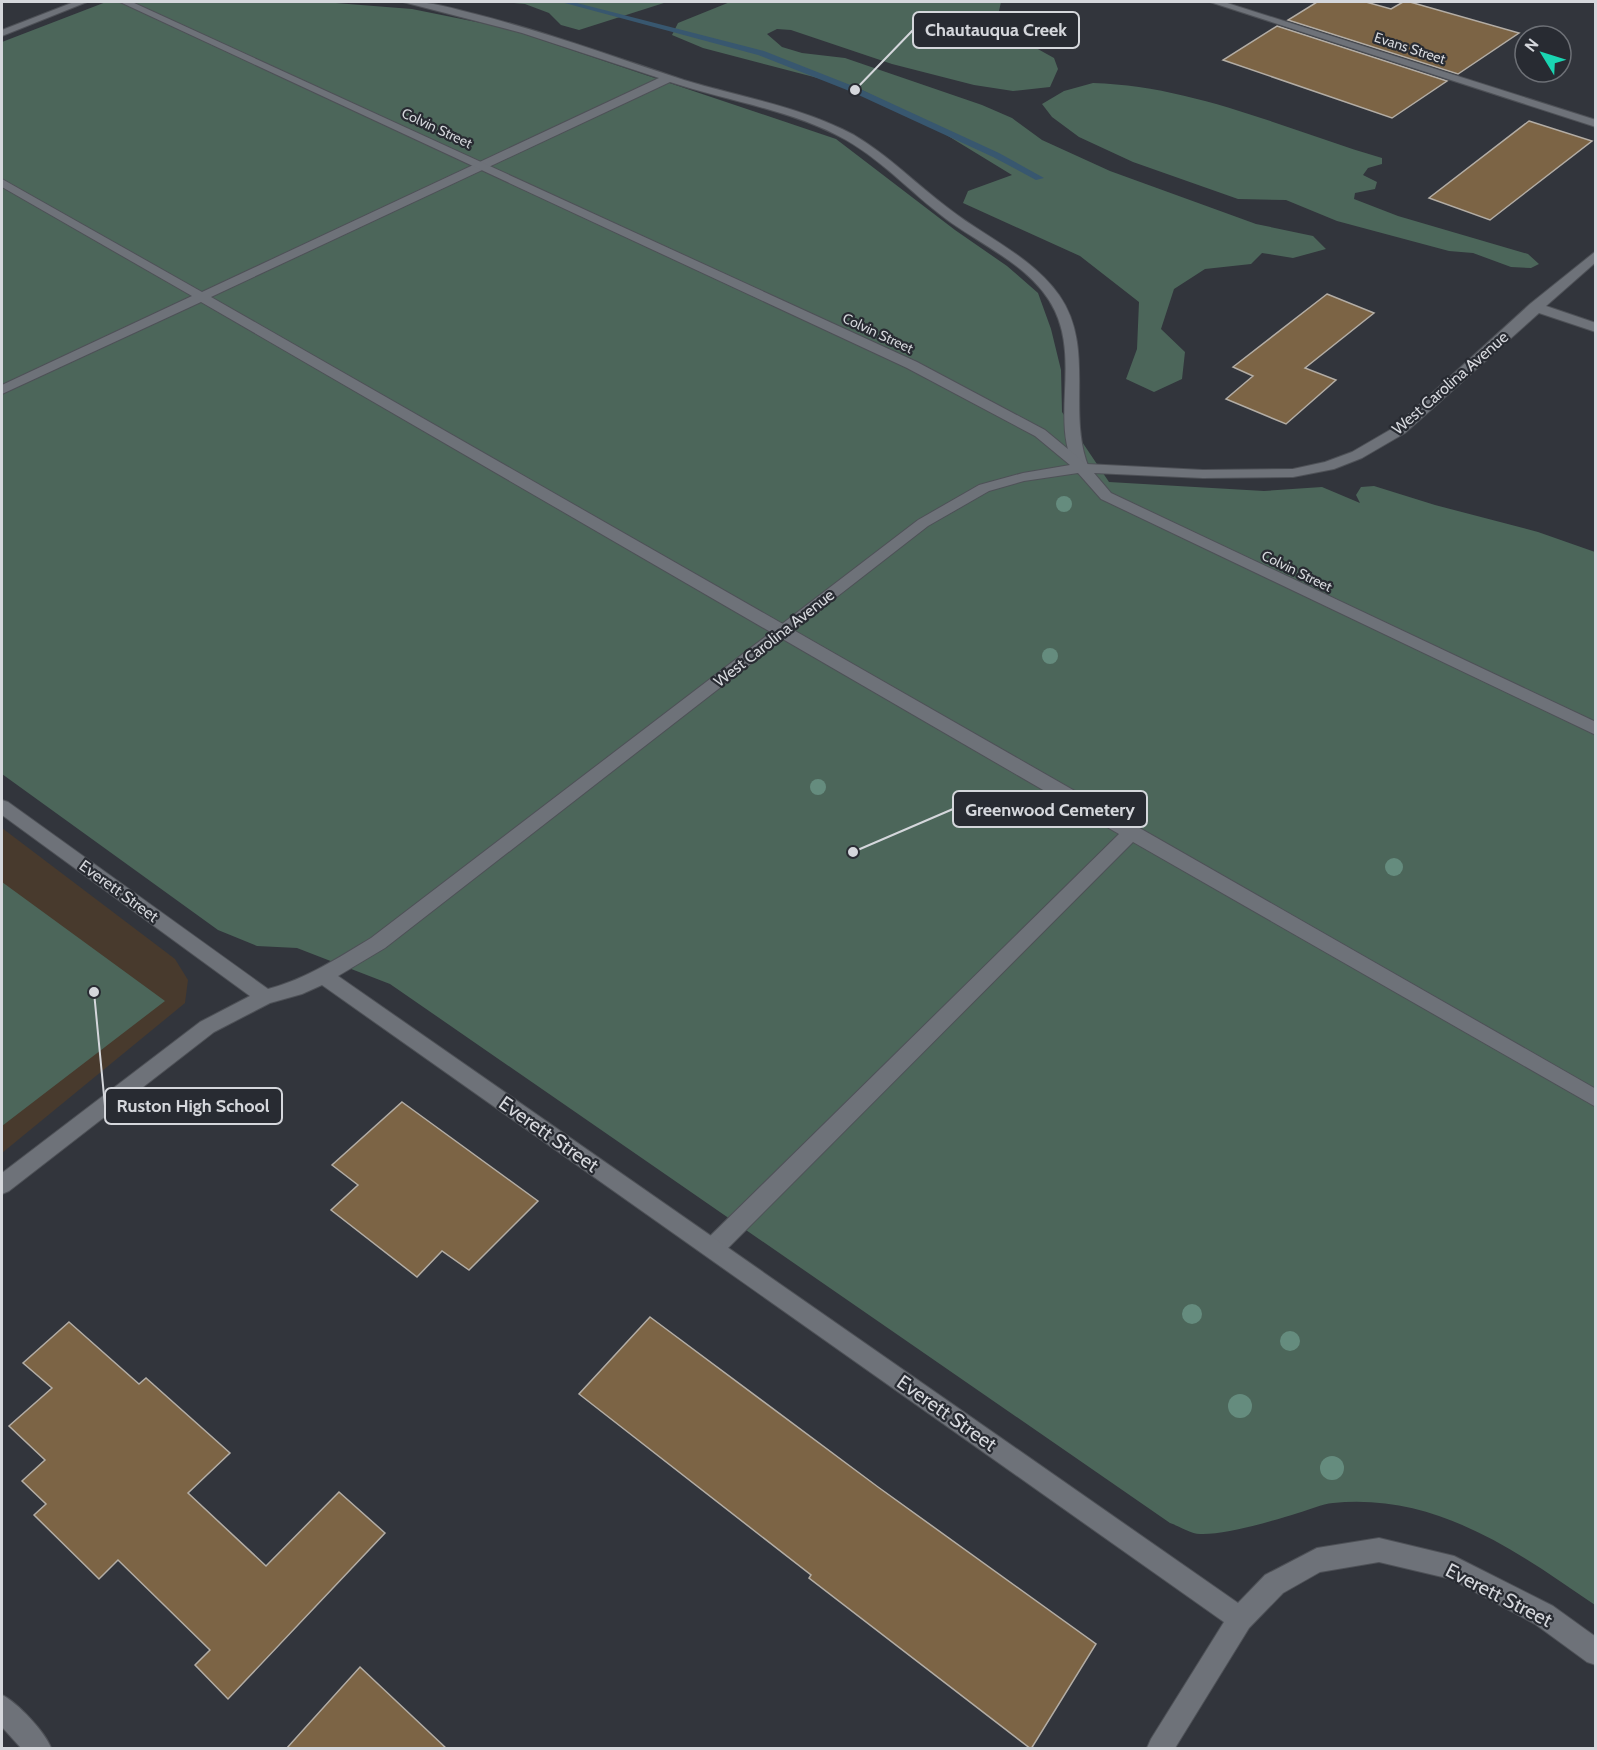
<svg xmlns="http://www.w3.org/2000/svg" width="1597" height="1750" font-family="Cabin,sans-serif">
  <rect width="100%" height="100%" fill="#32353c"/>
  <path fill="#483a2d" d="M2,828L175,959L188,980L185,1003L2,1153Z"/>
  <path fill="#4c665a" d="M106,2H323L412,9L506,28L836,139L955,230L1007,266L1038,293L1051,329L1061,370L1062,412L1109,482L1264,491L1322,487L1360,503L1356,495L1361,487L1374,486L1435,505L1538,532L1595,552V1605C1515,1550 1436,1493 1333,1503C1322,1504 1309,1510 1298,1513C1272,1521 1226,1535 1200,1534C1191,1534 1179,1526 1170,1523L390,984L297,948L257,946L218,930L2,774V42Z
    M503,2H667L579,30L561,25L549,13L525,4Z
    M730,2H1001L997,20L1018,38L1054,58L1058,69L1050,87L1013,91L974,85L892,64L791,30L777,29L767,34L782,47L802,53L845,58L982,105L1012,118L1042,140L1110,171L1256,224L1313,236L1326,249L1293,258L1262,253L1251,264L1205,269L1174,289L1161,329L1185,352L1182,379L1154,392L1126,379L1137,349L1139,302L1080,256L963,203L968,191L1012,175L935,128L860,89L703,48L672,35L678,23Z
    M1093,83C1194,86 1287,130 1382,158V164L1368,168L1363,175L1377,182L1375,189L1355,193L1354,199L1398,216L1528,254L1539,264L1531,268L1511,267L1473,253L1449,251L1337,221L1286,200L1238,199L1133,162L1079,137L1052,117L1042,104L1064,91Z
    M2,882L165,1001L2,1126Z"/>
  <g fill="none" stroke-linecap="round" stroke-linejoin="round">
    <path fill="#38576f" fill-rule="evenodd" d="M561,2H573L764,51L858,88L999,153L1044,178L1036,180L993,157L852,92L758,55Z"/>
  </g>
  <path fill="#7c6445" stroke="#b3ada5" stroke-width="1.5" d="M1317,2H1366L1391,9L1403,2H1410L1519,33L1458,74L1288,20Z
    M1277,26L1447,81L1392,118L1223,60Z
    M1529,121L1592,141L1490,220L1429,198Z
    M1327,294L1374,313L1305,368L1336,380L1286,424L1226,399L1253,376L1233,367Z
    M402,1102L538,1201L469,1270L442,1251L417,1277L331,1210L358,1185L332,1165Z
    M650,1317L878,1487L1096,1644L1031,1749L809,1578L811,1575L579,1394Z
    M69,1322L139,1384L146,1378L230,1453L188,1493L266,1566L339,1492L385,1533L228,1699L195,1665L210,1650L118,1560L99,1579L34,1515L46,1504L22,1481L45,1460L9,1426L52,1388L23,1363Z
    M360,1667L447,1749H286Z"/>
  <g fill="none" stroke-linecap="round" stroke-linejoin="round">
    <defs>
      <path id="lane" d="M403,2C426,0 452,8 475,14C546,32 615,57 684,80C740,97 802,107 854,135C888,155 916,184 948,208C985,237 1031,256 1059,295C1096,348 1066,412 1089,468L1087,471H1077C1049,426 1080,364 1055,311C1036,270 989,249 953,224C916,198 886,163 846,140C793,110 727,101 670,82L211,297L1596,1089V1107L1133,842L721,1255L713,1257L705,1255L702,1248L705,1241L1119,834L201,302L2,394V385L192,296L2,187V179L202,292L659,78L522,33Z"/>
      <path id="street" d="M74,2H87L2,36V30Z
        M120,2H132L917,362L1045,430L1086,464L1203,470L1293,469L1325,462L1352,452L1395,427L1530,304L1596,251V262L1546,306L1596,323V332L1539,313L1405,433L1362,458L1334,469L1293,477L1203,478L1094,473L1111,493L1596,722V735L1101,499L1078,473L1024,481L989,491L928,526L385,948L338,976L1238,1603L1265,1575L1317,1548L1379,1538L1454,1556L1553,1606L1596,1637V1665L1587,1662L1535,1624L1451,1579L1379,1562L1320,1572L1283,1593L1249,1628L1175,1748H1147L1151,1739L1224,1622L322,985L302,994L270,1003L214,1032L9,1191L2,1194V1173L200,1022L250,996L2,815V800L8,802L268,989C306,979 338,958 371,938L918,520L979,485L1023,473L1070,465L1035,436L907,368Z
        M1210,2H1224L1596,120V127Z
        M2,1695C17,1702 46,1733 51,1748H21L2,1727Z"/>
    </defs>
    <use href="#lane" stroke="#4e5157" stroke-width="2"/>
    <use href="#street" stroke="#4e5157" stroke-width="2"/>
    <use href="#lane" fill="#6e7279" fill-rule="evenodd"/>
    <use href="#street" fill="#6e7279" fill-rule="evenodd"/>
  </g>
  <g fill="#658c7e">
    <circle cx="1064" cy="504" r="8"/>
    <circle cx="1050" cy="656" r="8"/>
    <circle cx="818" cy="787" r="8"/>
    <circle cx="1394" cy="867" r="9"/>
    <circle cx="1192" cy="1314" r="10"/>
    <circle cx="1290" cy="1341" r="10"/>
    <circle cx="1240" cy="1406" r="12"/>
    <circle cx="1332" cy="1468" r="12"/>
  </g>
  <g text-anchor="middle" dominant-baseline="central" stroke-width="4.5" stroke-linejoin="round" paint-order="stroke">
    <g font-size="14" fill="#d5d7dc" stroke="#282b32">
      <text transform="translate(1410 48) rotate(18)">Evans Street</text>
      <text transform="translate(437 128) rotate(25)">Colvin Street</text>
      <text transform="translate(878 333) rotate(25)">Colvin Street</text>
      <text transform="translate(1297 571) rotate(26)">Colvin Street</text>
    </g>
    <g font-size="16" fill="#d5d7dc" stroke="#282b32">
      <text transform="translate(1450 383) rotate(-41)">West Carolina Avenue</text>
      <text transform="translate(774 638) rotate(-38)">West Carolina Avenue</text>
      <text transform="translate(119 891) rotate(36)">Everett Street</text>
    </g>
    <g font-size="20" fill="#d5d7dc" stroke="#282b32">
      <text transform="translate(549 1134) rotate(35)">Everett Street</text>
      <text transform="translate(947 1413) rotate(35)">Everett Street</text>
      <text transform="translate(1499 1595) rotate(27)">Everett Street</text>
    </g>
  </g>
  <path fill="none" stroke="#d5d7dc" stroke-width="2" d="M855 90L913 30M853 852L953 809M94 992L105 1106"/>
  <g fill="#d5d7dc" stroke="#282b32" stroke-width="2">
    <circle cx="855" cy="90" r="6"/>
    <circle cx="853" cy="852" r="6"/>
    <circle cx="94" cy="992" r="6"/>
  </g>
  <g fill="#282b32" stroke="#d5d7dc" stroke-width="2">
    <rect x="913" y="12" width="166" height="36" rx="6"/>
    <rect x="953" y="791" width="194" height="36" rx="6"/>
    <rect x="105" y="1088" width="177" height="36" rx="6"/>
  </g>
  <g font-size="18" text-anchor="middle" font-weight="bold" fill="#d5d7dc">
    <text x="996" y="36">Chautauqua Creek</text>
    <text x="1050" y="816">Greenwood Cemetery</text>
    <text x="193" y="1112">Ruston High School</text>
  </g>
  <rect width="1597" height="1750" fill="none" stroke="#d5d7dc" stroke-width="6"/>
  <g transform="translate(1543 54) rotate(308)"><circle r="28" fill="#282b32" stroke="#6d7076" stroke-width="1.5"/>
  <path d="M0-4.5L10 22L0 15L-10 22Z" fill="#1ad5b2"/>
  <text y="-9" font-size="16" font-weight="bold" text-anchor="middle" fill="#d5d7dc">N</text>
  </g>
</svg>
